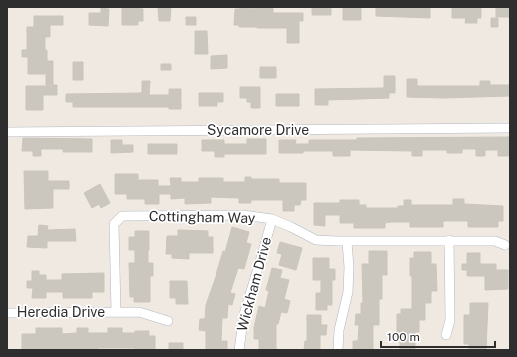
<svg xmlns="http://www.w3.org/2000/svg" width="517" height="357" font-family="'Public Sans',sans-serif">
  <rect width="100%" height="100%" fill="#efe9e1"/>
  <path fill="#cbc7bf" stroke="#cbc5ba" d="M122,7L143,9V21H138V25H122Z
    M158,7H171L170,21H159Z
    M240,7H251V9L273,7V13H303V21H299V43H287V28H257V27H239V25H234L235,9H240Z
    M312,7H331V15H312Z
    M343,7H361V20H343Z
    M376,7H430V18L376,16Z
    M452,7H481V18H477V23H465L466,18H452Z
    M496,7H510V17H496Z
    M101,8L109,9L108,26L89,25V13H101Z
    M34,16H63V25H50V37H45V50H47V61H53V85H57V95H43V110H26V86H46V74H28V57H22V50H27V27H34Z
    M186,17H196V25H186Z
    M491,18H498V27H491Z
    M195,31H207L208,54H195Z
    M227,55V68L211,69V56Z
    M73,62H83V80H73Z
    M161,64H171V70H161Z
    M260,67H276V78H260Z
    M384,76H395V93H389V98L328,100V105H315V89L384,88Z
    M407,79H417V86H480V81H490V85H510V96L444,98L407,97Z
    M142,81H150L149,95H169V89H181V109H169V107H73V102H66V94L142,93Z
    M240,87H260V108H251V102H247V98H240Z
    M199,93H223V102H217V106H199Z
    M276,94H299V106H276Z
    M510,137V151H509V156H498V150H485V156H476V149H462V153H447V150H422V156H412V151L350,150V156H333V151H303V153H279V140H296L295,144H309V140H357V138Z
    M23,138L92,139V152H63V149H41V156H33V151H22Z
    M247,139H266V154H224V157H215V151H202V140H224V144H247Z
    M111,140H122V145H133V152L111,153Z
    M148,144H177V154H148Z
    M24,171H48V181H69V189H53V208L25,209Z
    M115,174H138V180H158V186H171L170,178H181V182H199V178H223V182H245V177H251V179H279V183H306V200H301L300,205H294V211H283V200H251V203H239V198L211,197V203L185,204V198L171,199V194H159V204H145V199H127V194H115Z
    M100,184L110,203L101,208L99,204L92,208L84,193Z
    M453,199H464V204L503,206V221H498V227H468V221H443V227H410V222H391L385,223V228H354V223H340V215H325V226L314,225V203H340V200H359V205H366V208H398V206H404V200H411V205H453Z
    M39,225L48,226L47,230L75,229L76,241H47V248L27,247L28,236H38Z
    M232,227L249,232L246,243L251,244L244,269L238,268L230,293L235,294L232,305L228,304L227,318H222L221,341H227V350H206V331L199,330L200,319H205L206,305L217,274H216L223,251L225,252Z
    M178,230L208,231V237H213V253H189V259L172,258V254H166L167,236H178Z
    M135,231H149V250H148V263H153V276H150V302H134V297H130L129,263H135V250H129V237H135Z
    M280,242L302,248L296,270L279,265L282,254L277,253Z
    M369,251H387V275H382V299H379V325H373V350H353V341H358L359,325H355L356,314H361V303H363L362,264H369Z
    M414,252H431V264H436L437,291H431V303H425V320H419V332H415V350H400V332H397V314H401V309H412V276H410V258H414Z
    M467,253H480V264H496V270H508V289L485,290V276H467V270H462V264H467Z
    M313,258H329V269H335V280H332V305H327V310H316V293H321V280H313Z
    M272,268L282,270L280,278L289,280L284,299L290,301L287,313L281,312L278,324H276V350H259V339H254V327L259,306L265,308L269,291L266,290Z
    M32,271H39V275H46V280H62V274L104,273V292H92V298H63V292H46V298H32L33,288H27V281H32Z
    M170,281H187L188,304H176V298H170Z
    M470,303H488L486,350H469V344H464V315H470Z
    M307,315H321V325H327L326,335H320V350H304L305,341H307Z
    M36,328H62V334L77,333V328H88V333H108V328H122V333H135V331H149V336H155V350H135V348H98V350H22V334H36Z
    M169,343H183V350H169Z"/>
  <g fill="none" stroke-linecap="round" stroke-linejoin="round">
    <defs>
      <path id="minor" d="M7,132L510,128
        M116,312L114,224L122,216L243,215L272,219L291,227L316,240L337,241H495L505,245
        M7,313L139,312L168,321
        M446,335L450,320L449,240
        M239,350L244,314L262,255L272,219
        M338,350L339,330L348,292L349,267L347,242"/>
    </defs>
    <use href="#minor" stroke="#b4b7c1" stroke-width="10"/>
    <use href="#minor" stroke="#fff" stroke-width="9"/>
  </g>
  <g text-anchor="middle" dominant-baseline="central" stroke-width="3.5" stroke-linejoin="round" paint-order="stroke">
    <g font-size="14" fill="#2e2e2e" stroke="#fff">
      <text x="258" y="130">Sycamore Drive</text>
      <text transform="translate(202 217) rotate(1)">Cottingham Way</text>
      <text transform="translate(254 284) rotate(-75)">Wickham Drive</text>
      <text x="61" y="312">Heredia Drive</text>
    </g>
  </g>
  <rect width="517" height="357" fill="none" stroke="#2e2e2e" stroke-width="16"/>
  <path d="M381 341v6h114v-6" fill="none" stroke="#2e2e2e" stroke-width="2"/>
  <text x="387" y="341" font-size="12" fill="#2e2e2e" stroke="#ffffff" stroke-width="3" paint-order="stroke">100 m</text>
</svg>
